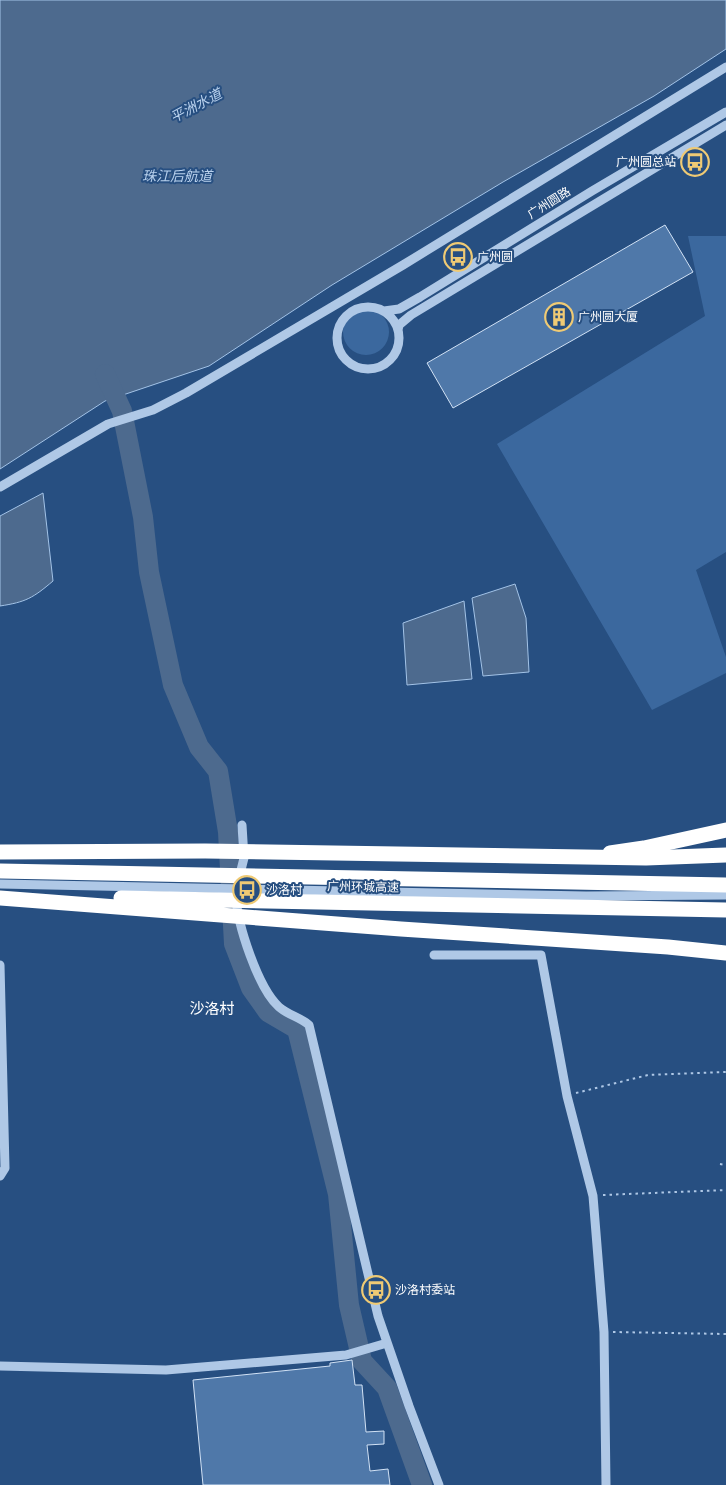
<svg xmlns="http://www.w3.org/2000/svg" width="726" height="1485" font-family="Figtree,'Noto Sans SC',sans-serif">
  <rect width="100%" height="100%" fill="#274f81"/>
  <path fill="#3b689e" d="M688,236H726V552L696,570L726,657V673L652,710L497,444L705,316Z
    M343 332a23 23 0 1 1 46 0a23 23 0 1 1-46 0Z"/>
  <path fill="#4d6a8e" stroke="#a3c3e7" d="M0,0H726V49L654,96L503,182L332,285L209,366L105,401L0,469Z
    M43,493L53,581C33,598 26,602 0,606V516Z
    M515,584L526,618L529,672L483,676L472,598Z
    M464,601L472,679L407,685L403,623Z"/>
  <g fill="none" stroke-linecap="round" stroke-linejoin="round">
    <path stroke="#4d6a8e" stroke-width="20" d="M105,374L122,411L143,517L149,572L173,685L199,747L218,771L228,832L234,944L251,988L268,1012L297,1029L338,1194L349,1305L362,1361L387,1388L422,1485"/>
  </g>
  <path fill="#4f78a9" stroke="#d2e2f5" d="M665,225L693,272L453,408L427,363Z
    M352,1360L355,1385H362L366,1432L384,1431V1444L367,1445L370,1471L388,1469L390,1485H203L193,1380L330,1366V1363Z"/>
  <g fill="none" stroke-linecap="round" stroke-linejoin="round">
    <path stroke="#afc8e6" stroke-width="2" stroke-dasharray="2.5 4" stroke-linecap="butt" d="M576,1093L648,1075L726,1072
      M720,1164L726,1165
      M603,1195L726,1190
      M613,1332L726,1334"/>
    <path stroke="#afc8e6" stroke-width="9" d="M337 338a31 31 0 1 1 62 0a31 31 0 1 1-62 0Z
      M384,311L399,309L420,297L592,191L726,112
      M398,330L399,325L411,315L726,125
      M0,487L108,424L153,410L186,393L403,265L726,67
      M239,878L244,858L242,825
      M0,884L586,896L726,895
      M236,896C237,924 258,988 279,1007C288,1015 300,1017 309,1025L378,1316L409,1406L439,1485
      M434,955H541L567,1096L593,1196L604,1332L606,1485
      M0,965L5,1168L0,1176
      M0,1366L166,1370L346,1355L387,1343"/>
    <path stroke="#fff" stroke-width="15" d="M610,853L644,848L726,830"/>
    <path stroke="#fff" stroke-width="15" d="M0,852L205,851L646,858L726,855
      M0,871L726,885
      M0,898L401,929L668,947L726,953
      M121,898L726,910"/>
  </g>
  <defs>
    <symbol id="bus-ring" viewBox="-11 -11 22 22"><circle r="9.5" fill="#274f81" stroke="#efca74" stroke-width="1.5"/><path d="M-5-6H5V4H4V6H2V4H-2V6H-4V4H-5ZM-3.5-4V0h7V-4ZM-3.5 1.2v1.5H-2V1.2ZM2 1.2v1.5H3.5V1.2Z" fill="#efca74"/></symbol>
    <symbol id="building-ring" viewBox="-11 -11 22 22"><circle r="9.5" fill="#274f81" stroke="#efca74" stroke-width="1.5"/><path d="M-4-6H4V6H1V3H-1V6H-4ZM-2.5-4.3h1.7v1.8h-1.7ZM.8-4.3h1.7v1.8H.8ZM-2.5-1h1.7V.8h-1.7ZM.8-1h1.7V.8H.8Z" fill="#efca74"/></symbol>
  </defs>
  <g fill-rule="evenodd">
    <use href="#bus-ring" x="679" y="146" width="32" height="32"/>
    <use href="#bus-ring" x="442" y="241" width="32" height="32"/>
    <use href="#building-ring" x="543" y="301" width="32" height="32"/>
    <use href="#bus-ring" x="231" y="874" width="32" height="32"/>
    <use href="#bus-ring" x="360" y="1274" width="32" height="32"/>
  </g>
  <g text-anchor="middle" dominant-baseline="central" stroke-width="4" stroke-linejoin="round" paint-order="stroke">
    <g font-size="12" fill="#fff" stroke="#274f81" text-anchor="start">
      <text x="676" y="162" text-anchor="end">广州圆总站</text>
      <text x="477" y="257">广州圆</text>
      <text x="578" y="317">广州圆大厦</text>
      <text x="266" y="890">沙洛村</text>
      <text x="395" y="1290">沙洛村委站</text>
    </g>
    <g font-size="12" fill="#fff" stroke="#274f81">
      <text transform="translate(549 203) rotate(-32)">广州圆路</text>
      <text transform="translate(363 887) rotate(1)">广州环城高速</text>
    </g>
    <g font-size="14" font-style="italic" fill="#bad2ee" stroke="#274f81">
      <text transform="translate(196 106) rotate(-28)">平洲水道</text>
      <text x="177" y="176">珠江后航道</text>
    </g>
    <g font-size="15" fill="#fff" stroke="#274f81">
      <text x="212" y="1009">沙洛村</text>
    </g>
  </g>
</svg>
